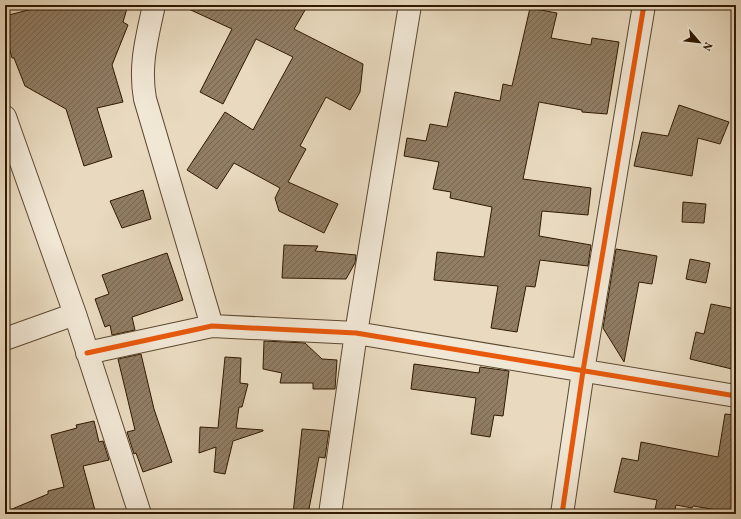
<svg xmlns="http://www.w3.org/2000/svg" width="741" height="519" font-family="Vollkorn,serif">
  <defs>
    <pattern id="building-hatch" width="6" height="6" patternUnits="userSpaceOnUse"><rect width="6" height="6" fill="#907d64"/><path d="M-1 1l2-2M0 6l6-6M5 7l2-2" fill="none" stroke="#766650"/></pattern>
  </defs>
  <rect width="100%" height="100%" fill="#e9dabf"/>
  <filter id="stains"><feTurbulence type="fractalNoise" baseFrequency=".005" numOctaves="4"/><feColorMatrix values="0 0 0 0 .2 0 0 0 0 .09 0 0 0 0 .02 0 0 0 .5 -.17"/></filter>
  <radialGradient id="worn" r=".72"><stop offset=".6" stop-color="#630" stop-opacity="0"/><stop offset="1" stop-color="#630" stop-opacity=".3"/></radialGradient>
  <path fill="url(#building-hatch)" stroke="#301901" d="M48,5H128L123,22L128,25L112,65L123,102L97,108L112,157L84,166L66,109L25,86L14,58H12L5,32V16Z
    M180,5H308L294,29L363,64L360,92L350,110L326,97L300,146L306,149L288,182L338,204L324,233L279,211L275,198L280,188L234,163L217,189L187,170L225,112L253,130L293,57L256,39L223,104L200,92L232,29Z
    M530,8L557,13L551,38L591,45L592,38L619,42L607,114L582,112V110L539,102L523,179L591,188L588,215L542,211L539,236L591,245L588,266L540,260L535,287L526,286L517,332L491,328L498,286L434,280L437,252L484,257L492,207L450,198L451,192L433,189L439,162L404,156L407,138L426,141L430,124L447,127L455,92L500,101L503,84L512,86Z
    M679,105L729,122L720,144L698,138L692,176L634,166L642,132L668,136Z
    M143,190L151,219L122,228L110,201Z
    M683,202L706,204L704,223L682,222Z
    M284,245L318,246L315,251L356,255L355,263L346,279L282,278Z
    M616,249L657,256L652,284L639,282L624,362L603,328Z
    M167,253L183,300L132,317L135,330L112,335L110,325L105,327L95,299L109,294L102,275Z
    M690,259L710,263L706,283L686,279Z
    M711,304L736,309V370L690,359L696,332L704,334Z
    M264,341L305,343L322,359L337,360L335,389H313V383H280L282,373L263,369Z
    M141,354L154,409L172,462L143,472L136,453L134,454L127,432L135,430L118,359Z
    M225,357L241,358L240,383L248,384L242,407H239L236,428L263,430V431L233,441L225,474L214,472L216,447L199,453L200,427L218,428Z
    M414,364L479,373L480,367L509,371L503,416L494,415L490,437L471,434L476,398L411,389Z
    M725,414L736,415V513L693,506L692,508L676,505L674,514H654L657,500L614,492L622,458L638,461L641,442L718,457Z
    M94,421L99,442L103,441L109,460L83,466L96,514H5V512L48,494V491L64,487L51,435L77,428L76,425Z
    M302,429L329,431L325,458L319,457L308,514H293Z"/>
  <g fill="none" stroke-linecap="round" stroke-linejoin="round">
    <defs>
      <path id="street" d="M154,5C147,38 139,65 145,99L212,326
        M5,117L75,314L140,514
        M5,339L75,314
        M87,353L212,326L356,333L736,396
        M330,514L356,333L410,5
        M562,514L583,371L644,5"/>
    </defs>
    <use href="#street" stroke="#5e4930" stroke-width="24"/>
    <use href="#street" stroke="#f1e7d5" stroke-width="22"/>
    <defs>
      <path id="cycleway" d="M87,353L212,326L356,333L736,396
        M562,514L583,371L644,5"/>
    </defs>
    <use href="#cycleway" stroke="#f1e7d5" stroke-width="8"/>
    <use href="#cycleway" stroke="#e8590c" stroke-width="5"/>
  </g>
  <rect width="741" height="519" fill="none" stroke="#e9dabf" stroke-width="20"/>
  <rect x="6" y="6" width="729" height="507" fill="none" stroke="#301901" stroke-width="2"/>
  <rect x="10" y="10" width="721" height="499" fill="none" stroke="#301901"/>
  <g transform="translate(699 42) rotate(118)" stroke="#f1e7d5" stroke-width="3" paint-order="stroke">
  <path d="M0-3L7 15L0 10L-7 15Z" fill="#301901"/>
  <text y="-6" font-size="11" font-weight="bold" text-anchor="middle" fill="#301901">N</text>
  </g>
  <rect width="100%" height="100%" filter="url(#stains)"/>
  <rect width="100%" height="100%" fill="url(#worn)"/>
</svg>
